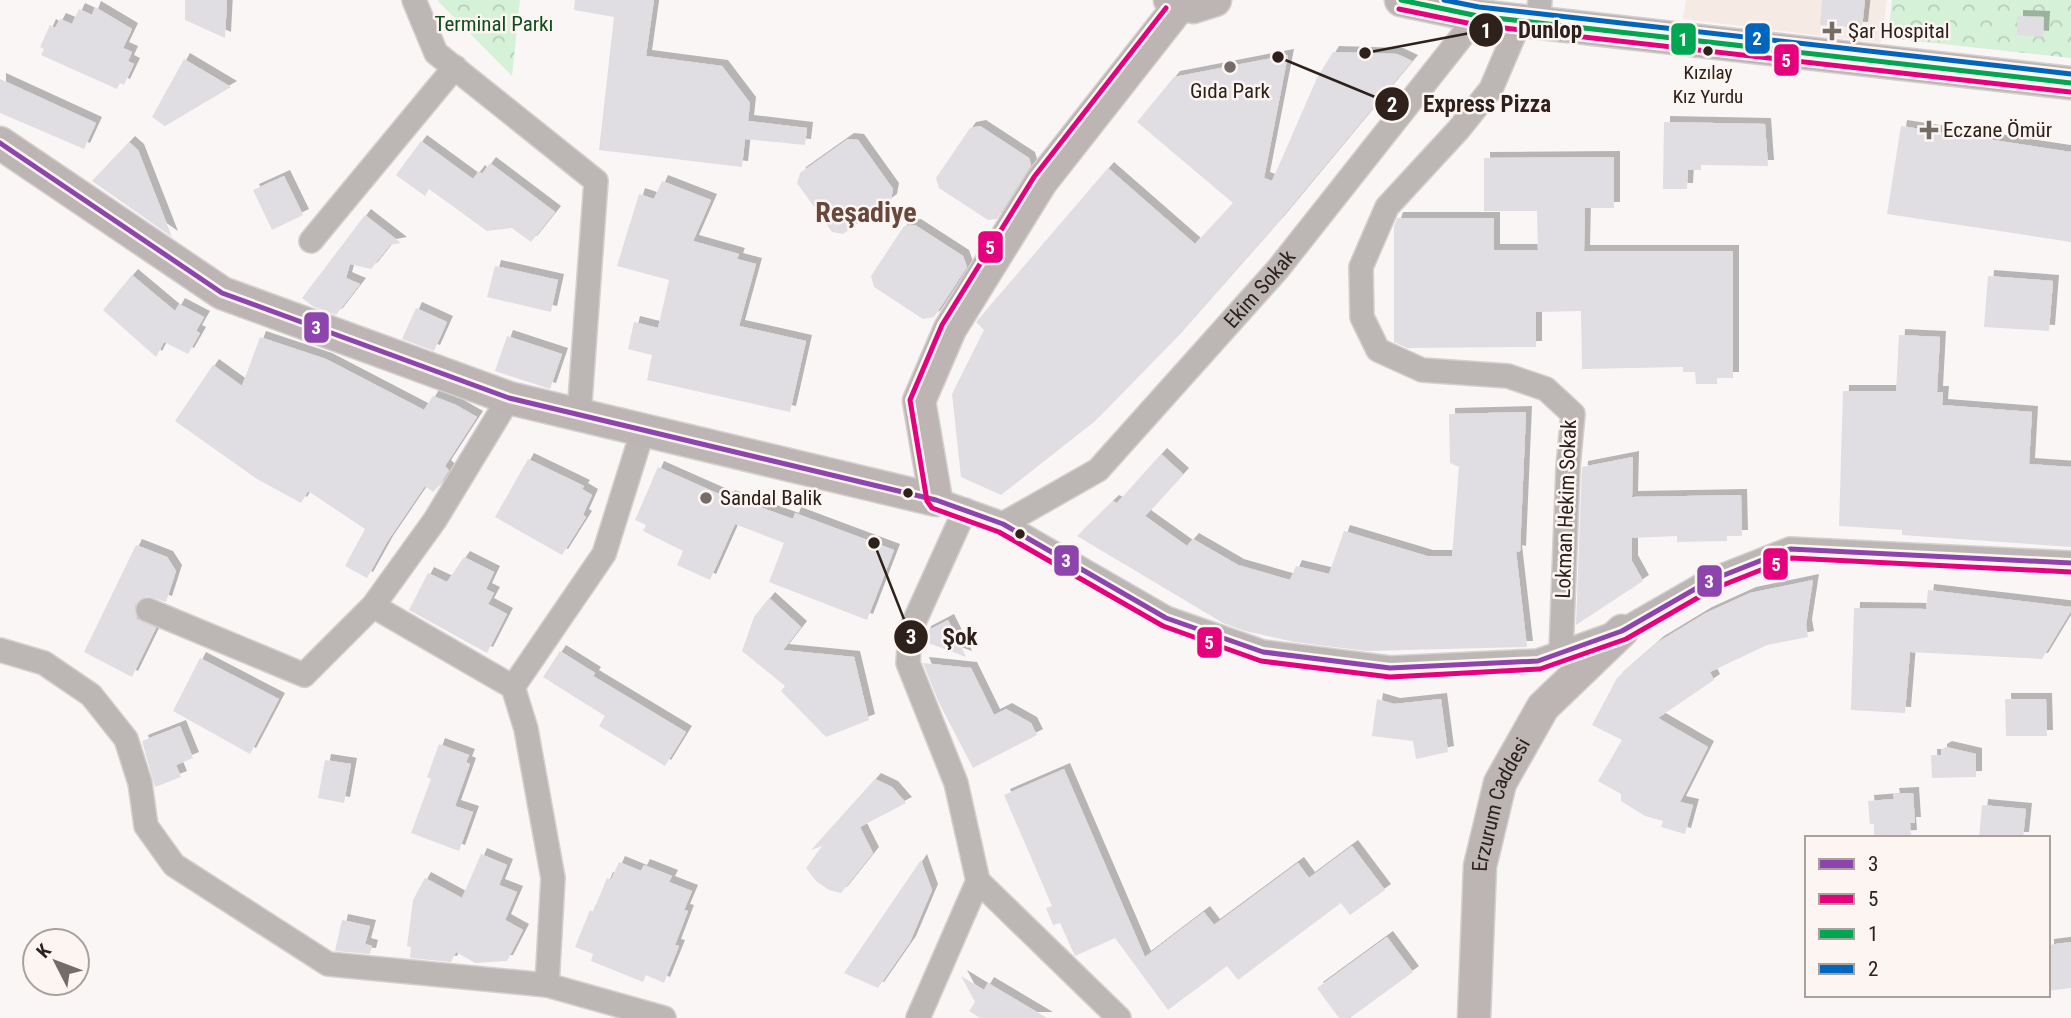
<svg xmlns="http://www.w3.org/2000/svg" width="2071" height="1018" font-family="'Roboto Condensed',sans-serif">
  <defs>
    <pattern id="park-crowns" width="20" height="18" patternUnits="userSpaceOnUse" patternTransform="scale(1.75)"><rect width="20" height="18" fill="#d5f1d7"/><path d="M2 6a3 3 0 1 1 6 0M12 15a3 3 0 1 1 6 0" fill="none" stroke="#b7ceb8"/></pattern>
    <filter id="shadow"><feDropShadow dx="6" dy="-6" stdDeviation="0" flood-color="#0004"/></filter>
  </defs>
  <rect width="100%" height="100%" fill="#faf6f5"/>
  <path fill="#f6eae5" d="M1686,0H1887L1881,43L1683,19Z"/>
  <path fill="url(#park-crowns)" d="M438,0H520L512,76L438,1Z
    M1892,0H2071V58L1888,38Z"/>
  <path fill="#e0dee3" filter="url(#shadow)" d="M185,0H227L225,38L185,20Z
    M575,0H654L646,56L722,66L750,103L748,121L807,128L805,145L745,139L742,167L599,150L614,17L574,10Z
    M1822,0H1865L1862,28L1820,25Z
    M95,7L132,29L123,48L132,52L128,61L134,64L124,85L120,83L117,89L41,55L44,49L40,47L50,25L55,28L60,19L72,24L79,9L92,15Z
    M2017,16L2044,17L2043,37L2017,35Z
    M1333,52L1397,54L1412,61L1279,221L1173,341L1094,422L1001,495L961,477L952,394L984,330L976,322L1108,168L1195,244L1233,203L1137,122L1174,77L1288,55L1264,178L1272,181L1317,78Z
    M184,59L231,87L165,126L152,117Z
    M0,79L96,123L84,149L0,113Z
    M1664,122L1765,124L1768,166L1701,165V170H1688L1687,189H1663Z
    M980,126L1029,158L1031,165L997,219L988,220L939,188L936,178L970,128Z
    M1901,126L2071,152V242L1887,214Z
    M848,139L858,140L893,189L891,200L843,234L832,232L797,183L800,173Z
    M421,141L473,179L479,171L482,174L490,163L555,212L531,242L512,228L487,231L429,189L425,196L396,175Z
    M129,142L138,150L172,237L92,181Z
    M1614,157V208H1585L1584,251H1733V378H1717V384H1696L1695,372H1683V367L1582,369L1581,311L1536,312V347L1407,348L1394,342V227L1397,218H1494V250H1538L1537,211H1484V158Z
    M284,176L303,215L272,230L253,190Z
    M662,181L711,200L693,241L739,254L737,259L756,264L739,326L806,341L790,412L647,380L652,355L628,349L634,322L658,328L669,280L617,266L639,194L654,199Z
    M365,215L401,243L390,245L371,269L350,264L346,278L360,284L336,315L314,307L302,298Z
    M915,225L963,256L967,267L934,317L923,319L874,287L871,276L904,226Z
    M495,266L558,280L551,312L487,297Z
    M132,275L175,311L179,304L204,317L196,331L200,333L188,354L164,342L156,357L103,310Z
    M1988,276L2053,281L2049,331L1984,327Z
    M416,308L447,322L434,351L402,339Z
    M1899,335L1940,337L1937,392H1943L1942,405L2032,412L2029,464L2071,467V547L1902,535V530L1839,526L1843,391H1896Z
    M507,336L562,354L550,389L495,371Z
    M260,337L326,359L424,410L433,396L456,405L477,417L445,466L449,470L441,483L433,492L425,486L387,542L367,578L345,566L365,529L308,491L301,503L257,479L175,421L213,365L242,386Z
    M1526,412L1520,552L1516,551L1527,647L1366,651L1294,642L1245,631L1223,623L1077,536L1113,501L1117,503L1161,454L1183,474L1145,516L1187,546L1193,539L1238,565L1290,580L1296,566L1329,574L1344,531L1427,556H1452L1459,467L1450,463L1449,414Z
    M1633,457L1632,497L1741,495L1742,536H1727V541L1677,542V536L1632,538V561L1643,581L1576,625L1582,467Z
    M528,459L584,486L582,489L592,495L583,515L586,517L562,555L495,517Z
    M658,467L728,498L729,496L793,519L795,513L894,550L867,620L769,582L784,543L735,524L710,580L677,565L683,551L643,531L646,525L635,520Z
    M136,545L167,557L176,571L166,602L147,596L135,605L137,619L156,628L132,677L84,652Z
    M464,557L494,572L486,589L494,593L488,604L507,614L487,653L409,610L428,573L447,582Z
    M1813,580L1806,625L1808,637L1767,645L1710,672L1714,680L1658,718L1708,747L1680,802L1693,805L1685,834L1661,827L1663,821L1645,816L1621,801V794L1598,781L1622,740L1592,725L1617,678L1658,642L1706,613L1750,593Z
    M1928,590L2071,607V611L2042,659L1910,652L1905,713L1851,710L1854,608L1926,609Z
    M769,598L801,627L783,650L854,657L869,720L826,737L781,691L785,686L742,651L754,617Z
    M948,620L955,634L966,657L923,641L925,632Z
    M560,651L595,673L593,676L686,732L665,766L599,726L605,716L543,677Z
    M200,658L279,699L250,754L173,711Z
    M923,663L971,668L994,715L1006,709L1031,723L1037,735L973,768L939,703Z
    M1377,699L1394,704L1441,699L1448,752L1416,759L1413,741L1372,736Z
    M2005,699H2046L2047,736H2006Z
    M180,726L193,758L176,765L181,777L155,787L142,741Z
    M439,744L469,755L466,762L470,764L455,806L473,812L459,851L411,833L431,779L427,777Z
    M1946,747L1976,754V777L1932,778L1931,755H1941V750Z
    M325,760L351,764L344,803L318,798Z
    M1064,769L1145,957L1204,912L1214,925L1298,863L1309,878L1352,846L1385,890L1350,915L1341,903L1238,980L1227,966L1168,1010L1115,938L1075,956L1060,923L1053,925L1046,908L1052,906L1004,795Z
    M875,779L892,787L906,803L860,827L873,853L841,893L829,890L816,881L806,868L822,846L811,850Z
    M1913,793L1915,823H1910L1911,836L1874,838V824H1870L1868,801L1894,799L1893,794Z
    M1982,805L2026,809L2023,838H1979Z
    M481,854L507,865L499,885L517,892L505,920L523,930L507,961L475,963L456,952L451,962L410,958L411,947L407,946L413,900L425,878L462,898Z
    M921,860L932,890L910,942L878,988L844,973Z
    M619,862L641,871L644,865L672,876L669,882L692,891L684,910L688,911L675,945L679,946L664,983L646,975L643,982L591,961L593,954L575,947L590,910L593,912L607,878L611,880Z
    M342,920L370,926L365,944L372,946L370,954L335,951Z
    M1387,937L1413,972L1350,1018H1339L1317,988Z
    M2071,942V988L2048,991V945Z
    M961,976L984,990L988,983L1047,1018H980L969,1011L975,1002Z"/>
  <g fill="none" stroke-linecap="round" stroke-linejoin="round">
    <defs>
      <g id="street">
        <path d="M414,0L436,53L596,181L579,415"/>
        <path d="M1520,21L1491,89L1459,129L1387,207L1361,267L1362,317L1378,350L1422,370L1508,376L1546,389L1573,414L1568,467L1561,652"/>
        <path d="M1538,23L1540,0"/>
        <path d="M311,241L455,67"/>
        <path d="M936,500L1003,524L1166,618L1263,652L1390,668L1538,661L1622,631L1709,581L1790,549L2071,563"/>
        <path d="M965,510L910,631L908,663L956,783L978,881L1119,1018"/>
        <path id="s1" d="M1003,524L1098,470L1278,269L1478,16"/>
        <path d="M373,606L513,687L526,729L553,878L547,985"/>
        <path d="M148,610L304,675L373,606L435,520L509,398"/>
        <path d="M0,650L44,663L91,695L126,739L140,783L146,826L174,865L328,964L547,985L664,1018"/>
        <path d="M513,687L604,554L643,430"/>
        <path d="M918,1018L978,881"/>
      </g>
      <g id="secondary">
        <path d="M1170,0L1193,7L1215,0"/>
        <path d="M1401,0L1478,16L2071,83"/>
        <path d="M0,143L222,293L509,398L936,500L919,401L950,329L1041,182L1180,5"/>
        <path id="s2" d="M1474,1018L1480,866L1500,783L1543,707L1622,631"/>
      </g>
    </defs>
    <use href="#street" stroke="#d4d0cf" stroke-width="26"/>
    <use href="#secondary" stroke="#d4d0cf" stroke-width="35"/>
    <use href="#street" stroke="#bcb7b4" stroke-width="23"/>
    <use href="#secondary" stroke="#bcb5b3" stroke-width="32"/>
    <defs>
      <path id="bus-1" d="M0,143L222,293L509,398L936,500L1003,524L1166,618L1263,652L1390,668L1538,661L1622,631L1709,581L1790,549L2071,563"/>
      <path id="bus-2" d="M1166,8L1034,177L942,325L910,400L927,501L932,508L999,532L1163,626L1261,661L1390,677L1540,669L1626,639L1713,589L1791,558L2071,572
        M1399,9L1477,25L2070,92"/>
      <path id="bus-3" d="M1401,0L1478,16L2071,83"/>
      <path id="bus-4" d="M1444,0L1479,7L2071,74"/>
    </defs>
    <use href="#bus-1" stroke="#fdf5f2" stroke-width="10"/>
    <use href="#bus-2" stroke="#fdf5f2" stroke-width="10"/>
    <use href="#bus-3" stroke="#fdf5f2" stroke-width="10"/>
    <use href="#bus-4" stroke="#fdf5f2" stroke-width="10"/>
    <use href="#bus-1" stroke="#8e44ad" stroke-width="5"/>
    <use href="#bus-2" stroke="#e5007d" stroke-width="5"/>
    <use href="#bus-3" stroke="#00a651" stroke-width="5"/>
    <use href="#bus-4" stroke="#0065bd" stroke-width="5"/>
  </g>
  <g fill="#756b67" stroke="#fdf5f2" stroke-width="2.5">
    <path d="M1828.5 20.5h7v7h7v7h-7v7h-7v-7h-7v-7h7z"/>
    <circle cx="1230" cy="67" r="7"/>
    <path d="M1925.5 119.5h7v7h7v7h-7v7h-7v-7h-7v-7h7z"/>
    <circle cx="706" cy="498" r="7"/>
  </g>
  <g fill="#2e201b" stroke="#fdf5f2" stroke-width="2.5">
    <circle cx="1708" cy="51" r="6"/>
    <circle cx="908" cy="493" r="6"/>
    <circle cx="1020" cy="534" r="6"/>
  </g>
  <g text-anchor="middle" dominant-baseline="central" stroke-width="5" stroke-linejoin="round" paint-order="stroke">
    <g font-size="19" fill="#2e201b" stroke="#fdf5f2">
      <text x="1708" y="72">Kızılay<tspan x="1708" dy="24">Kız Yurdu</tspan></text>
    </g>
    <g font-size="21" fill="#0f4d21" stroke="#fdf5f2">
      <text x="494" y="24">Terminal Parkı</text>
    </g>
    <g font-size="21" fill="#2e201b" stroke="#fdf5f2" text-anchor="start">
      <text x="1848" y="31">Şar Hospital</text>
      <text x="1230" y="91" text-anchor="middle">Gıda Park</text>
      <text x="1943" y="130">Eczane Ömür</text>
      <text x="720" y="498">Sandal Balik</text>
    </g>
    <g font-size="21" fill="#2e201b" stroke="#fdf5f2">
      <text stroke="none"><textPath href="#s1" startOffset="352">Ekim Sokak</textPath></text>
      <text transform="translate(1566 509) rotate(-88)">Lokman Hekim Sokak</text>
      <text stroke="none"><textPath href="#s2" startOffset="217">Erzurum Caddesi</textPath></text>
    </g>
    <g font-size="28" font-weight="bold" fill="#69483c" stroke="#fdf5f2">
      <text x="866" y="212">Reşadiye</text>
    </g>
  </g>
  <path fill="none" stroke="#2e201b" stroke-width="2.5" d="M1365 53L1486 30M1278 57L1392 104M874 543L911 637"/>
  <g fill="#2e201b" stroke="#fdf5f2" stroke-width="2.5">
    <circle cx="1365" cy="53" r="7"/>
    <circle cx="1278" cy="57" r="7"/>
    <circle cx="874" cy="543" r="7"/>
    <circle cx="1486" cy="30" r="18"/>
    <circle cx="1392" cy="104" r="18"/>
    <circle cx="911" cy="637" r="18"/>
  </g>
  <g font-size="21" text-anchor="middle" font-weight="bold" fill="#fff">
    <text x="1486" y="38">1</text>
    <text x="1392" y="112">2</text>
    <text x="911" y="644">3</text>
  </g>
  <g font-size="23" text-anchor="middle" font-weight="bold" fill="#2e201b" stroke="#fdf5f2" stroke-width="5" stroke-linejoin="round" paint-order="stroke">
    <text x="1550" y="38">Dunlop</text>
    <text x="1487" y="112">Express Pizza</text>
    <text x="960" y="645">Şok</text>
  </g>
  <g stroke="#fdf5f2" stroke-width="2.5">
    <rect x="1744" y="22" width="27" height="33" rx="7" fill="#0065bd"/>
    <rect x="1670" y="22" width="27" height="34" rx="7" fill="#00a651"/>
    <rect x="1773" y="43" width="27" height="34" rx="7" fill="#e5007d"/>
    <rect x="977" y="230" width="27" height="34" rx="7" fill="#e5007d"/>
    <rect x="303" y="311" width="27" height="33" rx="7" fill="#8e44ad"/>
    <rect x="1053" y="544" width="27" height="33" rx="7" fill="#8e44ad"/>
    <rect x="1762" y="547" width="27" height="34" rx="7" fill="#e5007d"/>
    <rect x="1696" y="564" width="27" height="34" rx="7" fill="#8e44ad"/>
    <rect x="1196" y="626" width="27" height="33" rx="7" fill="#e5007d"/>
  </g>
  <g font-size="19" text-anchor="middle" font-weight="bold" fill="#fff">
    <text x="1757" y="45">2</text>
    <text x="1683" y="46">1</text>
    <text x="1786" y="67">5</text>
    <text x="990" y="254">5</text>
    <text x="316" y="334">3</text>
    <text x="1066" y="567">3</text>
    <text x="1776" y="571">5</text>
    <text x="1709" y="588">3</text>
    <text x="1209" y="649">5</text>
  </g>
  <rect x="1805" y="836" width="245" height="161" fill="#fdf5f2" stroke="#aaa09c" stroke-width="2"/>
  <rect x="1819" y="859" width="35" height="10" fill="#8e44ad" stroke="#aaa09c" stroke-width="2"/>
  <text x="1868" y="871" font-size="21" fill="#2e201b">3</text>
  <rect x="1819" y="894" width="35" height="10" fill="#e5007d" stroke="#aaa09c" stroke-width="2"/>
  <text x="1868" y="906" font-size="21" fill="#2e201b">5</text>
  <rect x="1819" y="929" width="35" height="10" fill="#00a651" stroke="#aaa09c" stroke-width="2"/>
  <text x="1868" y="941" font-size="21" fill="#2e201b">1</text>
  <rect x="1819" y="964" width="35" height="10" fill="#0065bd" stroke="#aaa09c" stroke-width="2"/>
  <text x="1868" y="976" font-size="21" fill="#2e201b">2</text>
  <g transform="translate(56 962) rotate(312)"><circle r="33" fill="#fdf5f2" stroke="#aaa09c" stroke-width="2"/>
  <path d="M0-5L12 26L0 18L-12 26Z" fill="#756b67"/>
  <text y="-10" font-size="19" font-weight="bold" text-anchor="middle" fill="#2e201b">K</text>
  </g>
</svg>
